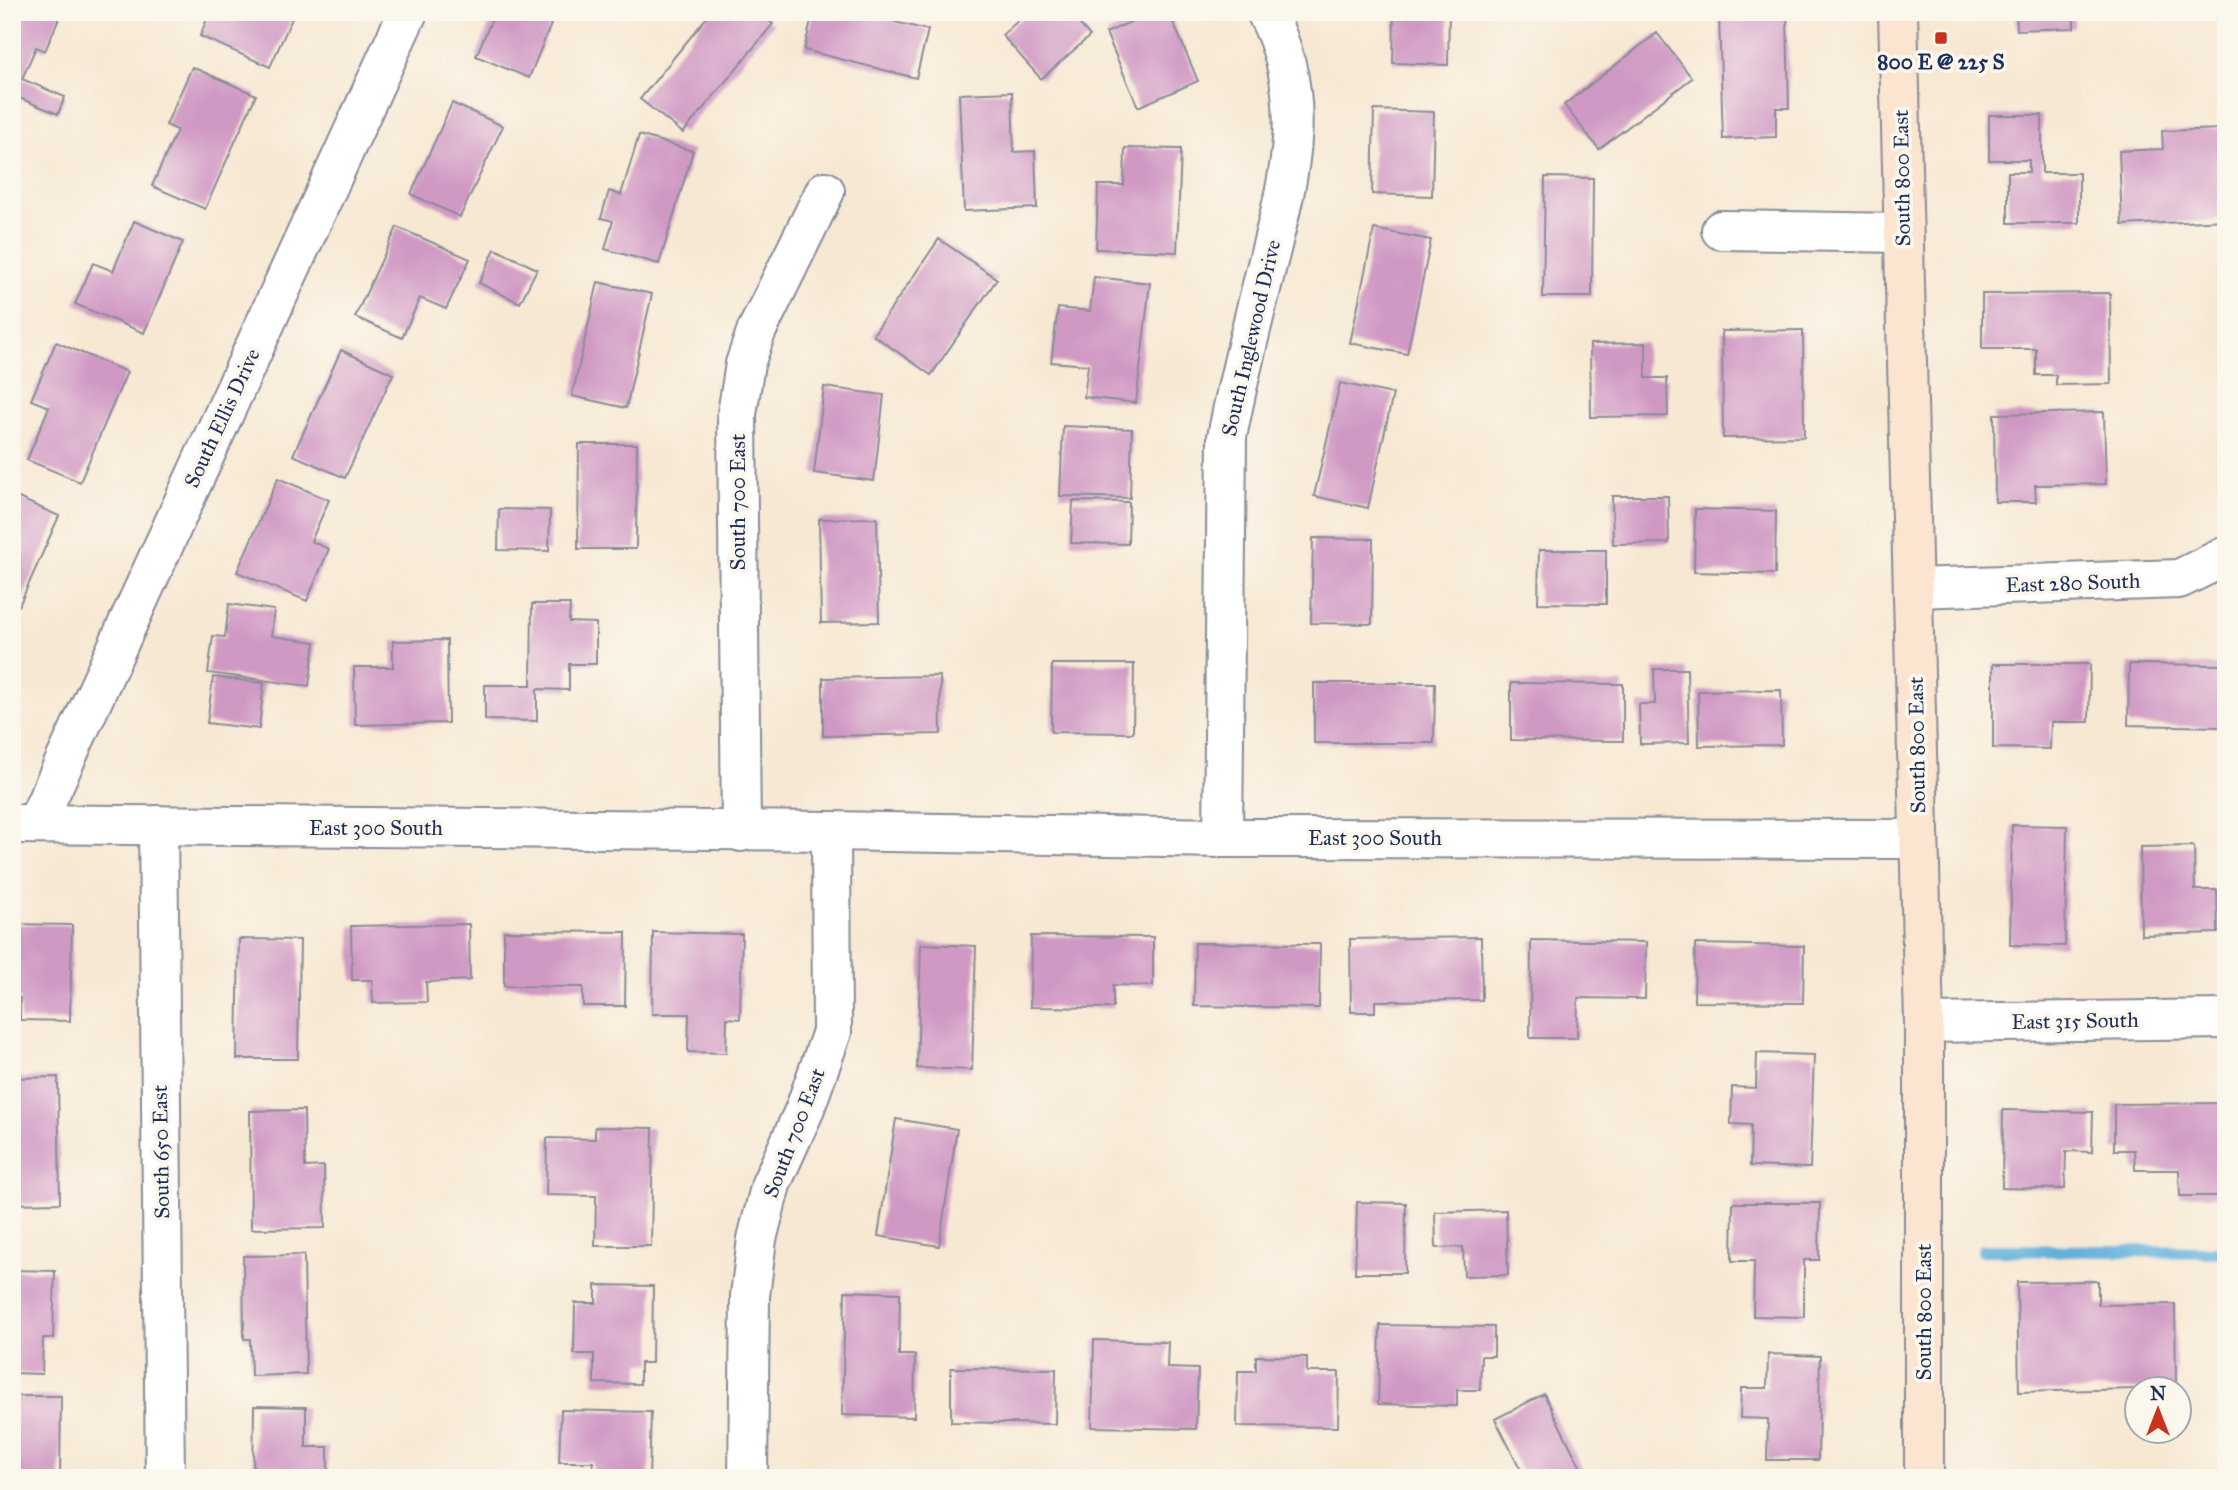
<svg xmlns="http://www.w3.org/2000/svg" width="2238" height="1490" font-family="'IM FELL Great Primer',serif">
  <rect width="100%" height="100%" fill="#fbf7ec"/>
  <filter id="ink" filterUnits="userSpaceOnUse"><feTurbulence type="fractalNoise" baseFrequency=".0143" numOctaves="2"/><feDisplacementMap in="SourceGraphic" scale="14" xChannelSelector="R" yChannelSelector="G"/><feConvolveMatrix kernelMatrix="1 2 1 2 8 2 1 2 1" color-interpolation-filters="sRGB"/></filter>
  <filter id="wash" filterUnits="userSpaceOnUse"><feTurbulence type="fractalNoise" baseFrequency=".00686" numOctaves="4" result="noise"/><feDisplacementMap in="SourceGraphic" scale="28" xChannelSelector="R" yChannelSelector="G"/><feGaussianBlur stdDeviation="1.57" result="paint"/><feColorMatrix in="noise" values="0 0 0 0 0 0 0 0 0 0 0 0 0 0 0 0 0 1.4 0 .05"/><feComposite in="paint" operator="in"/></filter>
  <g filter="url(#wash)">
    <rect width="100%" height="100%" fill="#f7e8d3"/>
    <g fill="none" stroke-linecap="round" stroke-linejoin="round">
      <path stroke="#60b0db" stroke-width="12" d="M1983,1250L2226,1252"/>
    </g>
    <g id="blocks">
      <path fill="#d099c4" d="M12,12H62L45,51L36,47L22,79L65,97L58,114L12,95Z
        M210,12H295L270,67L200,36Z
        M495,12H556L529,78L476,56Z
        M711,12H758L773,24L683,133L640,99Z
        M813,12H897L895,22L928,30L916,78L804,50Z
        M1028,12H1069L1090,36L1041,79L1002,35Z
        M1152,12H1169L1198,81L1138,107L1106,33Z
        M1394,12H1449L1448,65L1393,63Z
        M2016,12H2074V28L2017,30Z
        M1787,14L1789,108H1776V137L1723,139L1719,15Z
        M1657,33L1692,78L1599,149L1564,105Z
        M192,67L256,95L205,209L152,186L177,130L166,125Z
        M1012,92L1014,152L1035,151L1037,208L964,211L959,94Z
        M452,103L503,126L460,217L411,194Z
        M1374,110L1434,112L1432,196L1372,194Z
        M1989,115H2042V173H2079V223H2008V172H2029V160H1989Z
        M12,120L22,124L12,145Z
        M2223,129L2226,220L2122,225L2119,151L2163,149L2162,131Z
        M639,135L693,151L659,264L605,249L613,221L601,218L609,191L621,195Z
        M1125,148L1181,149L1177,252L1096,249L1098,185H1124Z
        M1545,177L1593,178L1592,297H1543Z
        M134,221L183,242L144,333L75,304L93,263L113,271Z
        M397,227L470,259L446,309L420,298L402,338L355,317Z
        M1374,229L1431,240L1407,354L1350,343Z
        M939,239L997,279L931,375L873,335Z
        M495,249L537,269L520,303L479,283Z
        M1094,277L1150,283L1136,403L1084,397L1088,365L1051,362L1058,308L1090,311Z
        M598,282L652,294L626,408L572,396Z
        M2110,293L2111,384L2056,385V375H2036V349H1982V294Z
        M1803,330L1804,437L1723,438L1722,331Z
        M56,342L127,372L80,482L27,460L49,407L31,400Z
        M1646,343V378H1667L1668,416L1591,417L1590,344Z
        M341,350L393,374L345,478L293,455Z
        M1340,383L1393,394L1368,508L1314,496Z
        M824,387L884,395L874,481L814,473Z
        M2104,412L2106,484L2035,485L2036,502H1995L1994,414Z
        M1063,426L1132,429L1130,498L1060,496Z
        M579,444H637L636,549H578Z
        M278,478L329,500L311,541L329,549L307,601L237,572Z
        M12,495L59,516L19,606L12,603Z
        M1612,496H1668L1669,543L1613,544Z
        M1073,501L1129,502L1128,544L1071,543Z
        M499,509L550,510L549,551L498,550Z
        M1695,509L1776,511L1775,574L1694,572Z
        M877,518L879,622L821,623L819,519Z
        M1313,538L1373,539L1372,624L1311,623Z
        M1539,550H1606V604L1538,603Z
        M229,604L274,610L271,636L315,642L309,686L208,673L213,636L225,637Z
        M532,604H570L569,622L596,623V664H569V690L537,689V721L485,720V685H531Z
        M447,640L448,723L355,725L354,667H393V641Z
        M1052,664H1134L1133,733L1051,732Z
        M1993,664H2090L2089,722H2051L2050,749L1993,748Z
        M2129,664L2223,665L2222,727L2128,725Z
        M1654,669H1687L1689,743L1640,744L1639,704H1655Z
        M940,676L941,734L823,736V678Z
        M213,677L264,683L259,729L207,723Z
        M1314,683H1435L1434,743H1314Z
        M1511,683L1623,684V741L1511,740Z
        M1781,690L1782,745L1699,746L1698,691Z
        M2012,825L2067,826L2065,946L2010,945Z
        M2194,846L2195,890H2217L2218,933L2141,935L2140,847Z
        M12,924L72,925L70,1021L20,1020V998H12Z
        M469,924L470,980L426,982L427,1002L373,1003L372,980H352L351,926Z
        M504,931L626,932L625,1006H583V987L504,986Z
        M653,932L742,934L740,1019L727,1018L726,1053L688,1052L689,1014H652Z
        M1031,936L1153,937V986L1113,985V1008L1030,1007Z
        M1481,937L1482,1000L1375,1001V1012H1351L1350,939Z
        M239,939L300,940L298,1059H237Z
        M1531,940L1646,942L1645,999L1578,998L1577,1038H1530Z
        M1195,943L1320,944L1319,1008L1194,1006Z
        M921,944L976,946L972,1070L917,1068Z
        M1695,944L1804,946L1803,1003L1694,1002Z
        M1757,1053L1814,1055L1810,1168L1750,1166L1751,1125L1731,1124L1732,1087L1756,1088Z
        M58,1077L60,1203L12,1204V1078Z
        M2226,1103V1196H2180L2179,1170H2135L2134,1150H2114V1104Z
        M304,1110L305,1167L324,1166L325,1228L251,1229L250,1111Z
        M2003,1110L2093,1112L2092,1152L2066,1151L2065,1189L2002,1188Z
        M896,1119L957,1129L939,1246L878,1236Z
        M595,1127L653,1128L651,1246H595L596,1196L546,1195L547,1138L595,1139Z
        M1357,1202L1406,1203L1405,1273H1355Z
        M1733,1203H1820L1819,1260H1804V1317L1753,1316L1754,1261H1732Z
        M1506,1210L1508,1275L1464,1276L1463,1247L1436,1248L1435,1212Z
        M304,1255L306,1374L251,1376L250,1339H244L243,1256Z
        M12,1270L55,1271L53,1338H43L42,1374L12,1373Z
        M2098,1281V1305L2175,1304L2176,1388L2019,1392L2017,1282Z
        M596,1285L653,1286L652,1363H640V1384L594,1383V1354H574L575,1303H596Z
        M845,1291L900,1293L899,1355H915L914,1417L842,1415Z
        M1380,1325L1494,1327V1356H1481L1480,1390H1457V1406L1378,1404Z
        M1094,1340L1168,1342L1167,1368L1198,1369L1196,1429L1092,1427Z
        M1768,1354L1820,1356L1818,1460H1767L1768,1419L1740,1418L1741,1388H1767Z
        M1256,1356L1307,1357V1372H1339L1338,1427L1237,1426L1238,1371H1256Z
        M951,1368L1056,1369L1055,1424L951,1422Z
        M1544,1394L1586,1478H1525L1495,1419Z
        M12,1396H61L60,1478H12Z
        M254,1406L306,1407V1447H328V1478H253Z
        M561,1410L651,1412L649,1478H592L593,1462H559Z
        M2074,1473H2116V1478H2074Z"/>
    </g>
  </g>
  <g filter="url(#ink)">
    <use href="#blocks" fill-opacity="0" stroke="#898c98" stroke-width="2"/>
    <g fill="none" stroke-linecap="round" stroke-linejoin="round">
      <defs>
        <path id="minor" d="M1721,230L1903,233
          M1914,588L2179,579L2226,556
          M36,824L408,12
          M158,825L165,1478
          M741,832L737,414L745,364L756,332L825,191
          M1223,838L1227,437C1237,384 1250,333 1263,281C1286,188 1315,104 1266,12
          M1924,1023L2226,1019
          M748,1478L750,1296L757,1239L771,1184L804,1111L832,1032L831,831"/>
        <path id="tertiary" d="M12,824L831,831L1223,838L1919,839"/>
        <path id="secondary" d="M1898,12L1924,1023V1478"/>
      </defs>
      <use href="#minor" stroke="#898c98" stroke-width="42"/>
      <use href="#tertiary" stroke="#898c98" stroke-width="42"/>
      <use href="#secondary" stroke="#898c98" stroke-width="42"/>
      <use href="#minor" stroke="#fff" stroke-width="38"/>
      <use href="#tertiary" stroke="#fff" stroke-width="38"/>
      <use href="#secondary" stroke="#fce5d0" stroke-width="38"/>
    </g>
  </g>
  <rect fill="#c8321e" stroke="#fbf7ec" stroke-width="2.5" x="1934" y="31" width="14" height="14" rx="3.5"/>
  <g text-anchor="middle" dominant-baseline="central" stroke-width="7" stroke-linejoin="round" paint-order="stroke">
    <g font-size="21" font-weight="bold" fill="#1b2f5e" stroke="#fbf7ec">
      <text x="1941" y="62">800 E @ 225 S</text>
    </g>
    <g font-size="21" fill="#1b2f5e" stroke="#fbf7ec">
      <text transform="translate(1902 178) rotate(-91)">South 800 East</text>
      <text transform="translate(1251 338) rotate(-77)">South Inglewood Drive</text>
      <text transform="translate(222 418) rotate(-65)">South Ellis Drive</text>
      <text transform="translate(738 502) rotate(-90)">South 700 East</text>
      <text transform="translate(2073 583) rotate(-2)">East 280 South</text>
      <text transform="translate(1917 745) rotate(-91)">South 800 East</text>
      <text x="376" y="828">East 300 South</text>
      <text x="1375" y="838">East 300 South</text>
      <text transform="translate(2075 1021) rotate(-1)">East 315 South</text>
      <text transform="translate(794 1133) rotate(-69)">South 700 East</text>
      <text transform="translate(161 1152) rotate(-91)">South 650 East</text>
      <text transform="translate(1924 1312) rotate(-90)">South 800 East</text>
    </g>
  </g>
  <rect width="2238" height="1490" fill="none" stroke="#fbf7ec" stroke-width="42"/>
  <g transform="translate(2158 1410)"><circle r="33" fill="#fbf7ec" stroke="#a1a7b3" stroke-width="2"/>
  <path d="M0-5L12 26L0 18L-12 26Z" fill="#c8321e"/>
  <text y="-10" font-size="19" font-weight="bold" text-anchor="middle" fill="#1b2f5e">N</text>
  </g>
</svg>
